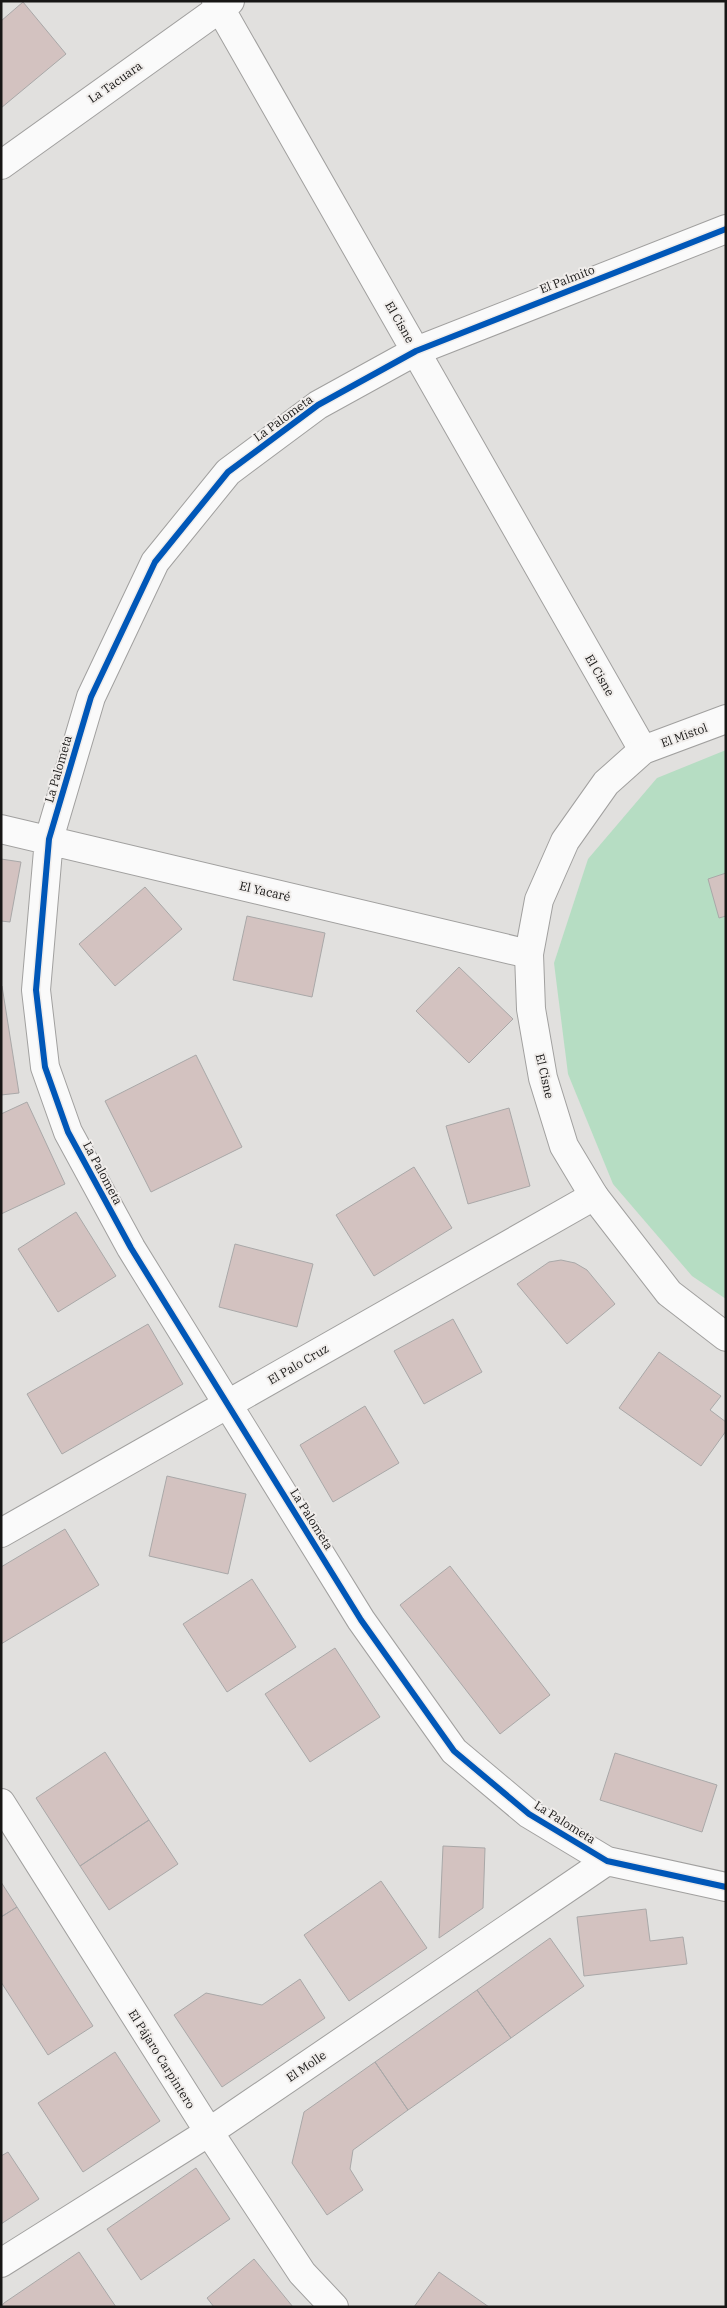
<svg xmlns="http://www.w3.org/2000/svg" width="727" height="2308" font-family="'IBM Plex Serif',serif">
  <rect width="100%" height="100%" fill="#e1e0de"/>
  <path fill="#b6ddc3" d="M726,750V1299L692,1276L613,1184L568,1074L554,963L588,859L657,778Z"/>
  <path fill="#d3c2c0" stroke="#a9a8a8" d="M23,2L66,54L1,108V21Z
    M1,859L21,862L10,922L1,921Z
    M726,873V916L719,918L708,879Z
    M145,887L182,929L115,986L79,944Z
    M247,916L325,933L312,997L233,980Z
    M459,967L513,1019L469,1063L416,1011Z
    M2,986L19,1093L1,1095V987Z
    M196,1055L242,1147L151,1192L105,1101Z
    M27,1102L65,1184L1,1214V1114Z
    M509,1108L530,1186L468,1204L446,1126Z
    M414,1167L452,1228L374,1276L336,1215Z
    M76,1212L116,1276L58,1312L18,1249Z
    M235,1244L313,1264L297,1327L219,1307Z
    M561,1260L575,1263L587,1270L615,1304L567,1344L517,1284L549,1262Z
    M453,1319L482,1372L424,1404L394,1351Z
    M148,1324L183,1384L62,1454L27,1394Z
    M659,1352L721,1396L710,1410L726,1422V1431L701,1466L619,1408Z
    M365,1406L399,1463L333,1502L300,1445Z
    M167,1476L246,1494L228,1574L149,1556Z
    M65,1529L99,1585L1,1644V1567Z
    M450,1566L550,1695L500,1734L400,1605Z
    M252,1579L296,1647L227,1692L183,1624Z
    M335,1648L380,1717L310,1762L265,1694Z
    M105,1752L149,1820L80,1866L36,1798Z
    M615,1753L717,1785L702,1832L600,1800Z
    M149,1820L178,1864L109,1910L80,1866Z
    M443,1846L485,1848L483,1908L439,1938Z
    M381,1881L427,1948L349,2001L304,1935Z
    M1,1882L17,1907L1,1917Z
    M17,1907L93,2026L48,2055L1,1982V1917Z
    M646,1909L650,1941L683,1937L687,1964L584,1976L577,1917Z
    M550,1938L584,1986L511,2038L477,1990Z
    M300,1979L325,2018L222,2087L174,2015L206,1993L262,2005Z
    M477,1990L511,2038L408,2110L375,2062Z
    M115,2052L160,2121L83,2172L38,2103Z
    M375,2062L408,2110L353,2150L350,2169L363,2190L327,2215L292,2163L304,2112Z
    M8,2152L39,2199L1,2224V2156Z
    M196,2168L230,2219L141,2280L107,2229Z
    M79,2252L116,2307H1L4,2303Z
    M254,2259L293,2307H214L207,2298Z
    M439,2272L489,2307H414Z"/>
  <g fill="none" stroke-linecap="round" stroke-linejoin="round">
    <defs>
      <path id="minor" d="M216,1L643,750
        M1,165L230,1
        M726,229L416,351L318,405L228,472L155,562L91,697L49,839L36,990L45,1067L68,1132L131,1248L361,1620L454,1751L529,1814L607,1861L726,1887
        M1,829L529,954
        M1,1533L594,1196
        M1,1803L209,2132L302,2273L334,2307
        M1,2263L209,2132L607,1861"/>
      <path id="tertiary" d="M726,719L643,750L606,783L565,841L539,900L529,954L531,1009L543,1078L564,1146L594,1196L669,1293L726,1337"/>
    </defs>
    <use href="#minor" stroke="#a1a09f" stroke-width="30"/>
    <use href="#tertiary" stroke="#a1a09f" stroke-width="30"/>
    <use href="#minor" stroke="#fafafa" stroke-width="28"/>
    <use href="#tertiary" stroke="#fafafa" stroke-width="28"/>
    <defs>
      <path id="cycleway" d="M726,229L416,351L318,405L228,472L155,562L91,697L49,839L36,990L45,1067L68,1132L131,1248L361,1620L454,1751L529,1814L607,1861L726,1887"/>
    </defs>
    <use href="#cycleway" stroke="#f0edeb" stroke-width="9"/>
    <use href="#cycleway" stroke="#0057b8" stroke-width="6"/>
  </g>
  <g text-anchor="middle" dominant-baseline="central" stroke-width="4" stroke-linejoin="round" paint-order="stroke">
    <g font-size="12" fill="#171615" stroke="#f0edeb">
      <text transform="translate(115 82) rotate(-35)">La Tacuara</text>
      <text transform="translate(567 279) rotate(-21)">El Palmito</text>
      <text transform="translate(400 322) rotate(60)">El Cisne</text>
      <text transform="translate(283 418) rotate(-36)">La Palometa</text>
      <text transform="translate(600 675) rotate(60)">El Cisne</text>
      <text transform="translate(684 735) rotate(-20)">El Mistol</text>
      <text transform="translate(58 769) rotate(-74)">La Palometa</text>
      <text transform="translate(265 891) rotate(13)">El Yacaré</text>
      <text transform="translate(545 1076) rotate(77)">El Cisne</text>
      <text transform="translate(103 1173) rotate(62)">La Palometa</text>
      <text transform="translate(298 1364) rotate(-30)">El Palo Cruz</text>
      <text transform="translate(312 1519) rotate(58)">La Palometa</text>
      <text transform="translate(565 1822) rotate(32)">La Palometa</text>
      <text transform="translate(162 2059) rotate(58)">El Pájaro Carpintero</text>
      <text transform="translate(306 2066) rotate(-34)">El Molle</text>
    </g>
  </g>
  <rect width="727" height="2308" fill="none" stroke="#171615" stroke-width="5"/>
</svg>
